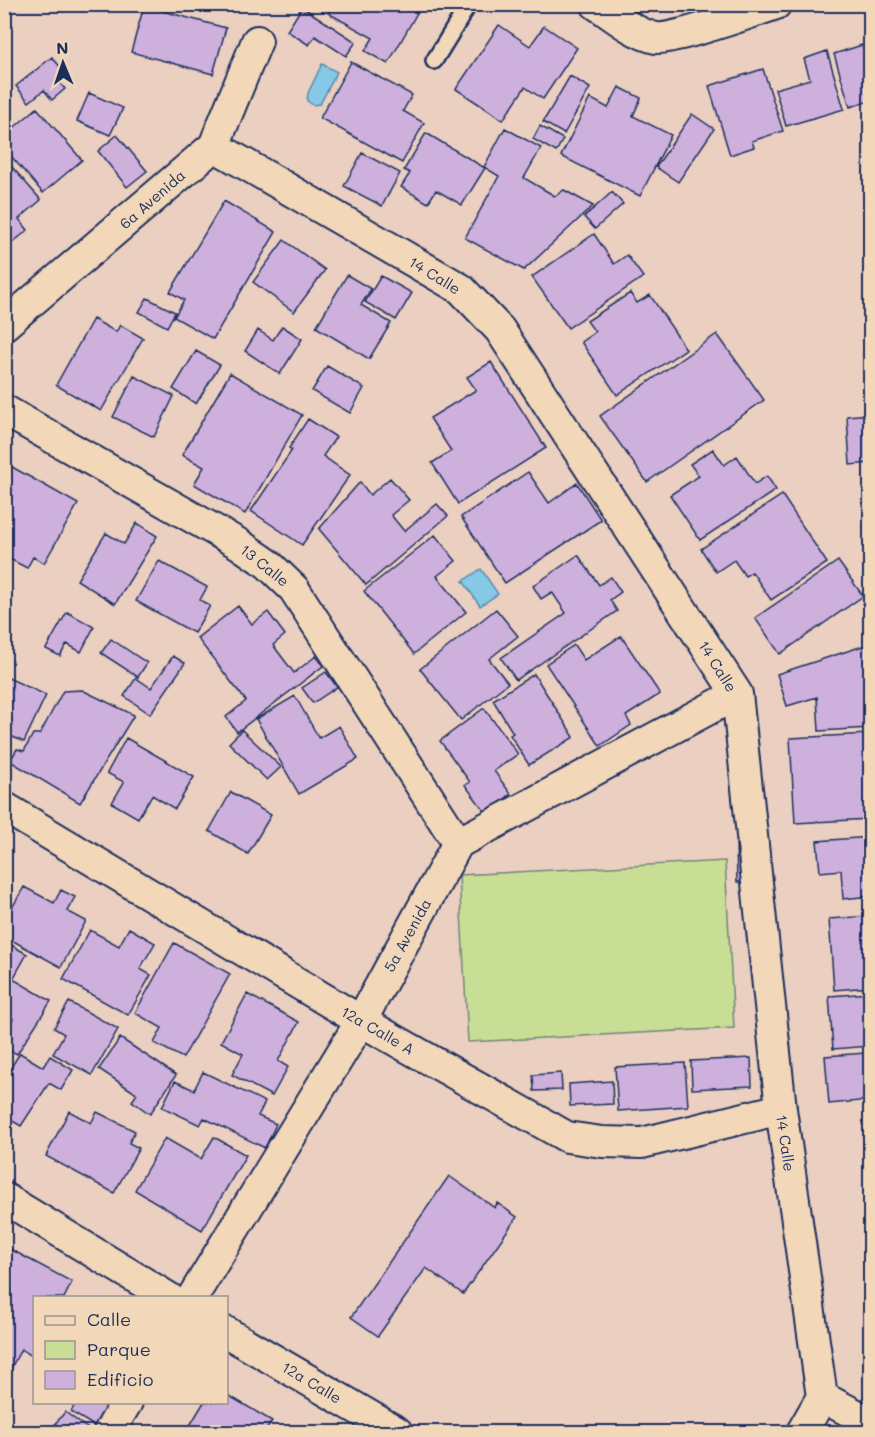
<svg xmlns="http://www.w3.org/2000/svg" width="875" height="1437" font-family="Mali,sans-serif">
  <rect width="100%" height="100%" fill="#ebcfc0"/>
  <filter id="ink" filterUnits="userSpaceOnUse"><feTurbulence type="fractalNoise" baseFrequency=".0167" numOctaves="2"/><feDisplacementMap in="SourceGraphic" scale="12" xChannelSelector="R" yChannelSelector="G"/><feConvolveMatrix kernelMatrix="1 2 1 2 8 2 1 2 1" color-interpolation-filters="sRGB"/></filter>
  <g filter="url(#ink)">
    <path fill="#c7de94" stroke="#718679" stroke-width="1.5" d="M725,861L734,1028L468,1042L459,875Z"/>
    <path fill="#85c9e6" stroke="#5b8bb0" stroke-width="1.5" d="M322,64L337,72L320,104L313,105L307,101L308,93Z
      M481,569L498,594L480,606L463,581Z"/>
    <path fill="#ceb0dd" stroke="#1b2f5e" stroke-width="1.5" d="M333,4H422L388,64L365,51L373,38L328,13Z
      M144,6L226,28L213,74L131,52Z
      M302,7L356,42L346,56L315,36L309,45L287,31Z
      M499,25L530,46L544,26L577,48L543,99L525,87L503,120L456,89Z
      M862,45L870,72V101L850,107L834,54Z
      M827,51L844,109L786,126L775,89L810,79L804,59Z
      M52,57L67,75L59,82L65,89L52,100L44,90L29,102L16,86Z
      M351,62L412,95L403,111L424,123L402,163L320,118Z
      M763,69L783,131L752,141L754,147L730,155L709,86Z
      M570,76L590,88L564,134L543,122Z
      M619,87L641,98L633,116L671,135L640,196L561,156L590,98L608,108Z
      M89,93L123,108L110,135L77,121Z
      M37,108L82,160L43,193L4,148V136Z
      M692,114L714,129L678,182L656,167Z
      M540,126L563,139L556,152L533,139Z
      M505,128L541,148L524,178L555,196L564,190L593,206L524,270L465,238L499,176L484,167Z
      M426,133L485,168L462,205L436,190L428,203L401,187L410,173L404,170Z
      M117,135L147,171L127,187L98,151Z
      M362,153L400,173L382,206L344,186Z
      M4,158L41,200L19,219L28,230L12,243L4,234Z
      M612,192L623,204L595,229L584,217Z
      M224,201L276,232L213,339L174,317L184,300L170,292Z
      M594,234L614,264L627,255L643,277L568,328L532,277Z
      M284,240L325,270L294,312L253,282Z
      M347,275L371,289L361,305L391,323L369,359L316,327Z
      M381,276L412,293L396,320L365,302Z
      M630,293L637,303L650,295L686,349L617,395L581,342L595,332L587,321Z
      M147,298L175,312L167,327L139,312Z
      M93,319L116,332L120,325L143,338L101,411L56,385Z
      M282,326L302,339L280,374L245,351L258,330L273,340Z
      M717,334L764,400L647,482L600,416Z
      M196,351L220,365L196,404L173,389Z
      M491,362L546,448L458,504L432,463L451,451L430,418L476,390L467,377Z
      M327,366L364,388L350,413L312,391Z
      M230,373L302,415L245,514L194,484L204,467L182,455Z
      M134,376L174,396L154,437L113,417Z
      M870,414V463L850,465L847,416Z
      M308,419L336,437L323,456L350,475L302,545L251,511L292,450L289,448Z
      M713,449L724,465L737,456L755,484L767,476L776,490L700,540L670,495L699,476L690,464Z
      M5,463L78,504L44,563L33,557L27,568L4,556V547L8,542L4,540Z
      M528,472L549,503L577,483L601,520L505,583L461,517Z
      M390,478L409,500L391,515L404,531L437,504L448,516L366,585L319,529L360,482L370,495Z
      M782,495L827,563L771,600L752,572L745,576L734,560L716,572L701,549Z
      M137,523L157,536L115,604L77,580L106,533L124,544Z
      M435,535L456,561L437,576L466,612L414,654L364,591Z
      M578,555L599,585L611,577L621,592L610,600L617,611L516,680L501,658L566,613L552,592L541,599L533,586Z
      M159,561L207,587L200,600L210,606L194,633L136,601Z
      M838,561L863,596L780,654L755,618Z
      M238,606L252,624L268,612L285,635L273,645L294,673L316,656L323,666L237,732L226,717L246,701L197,638Z
      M496,609L518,636L489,659L508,683L461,720L420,669Z
      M67,612L94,627L81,652L67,644L60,656L46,649Z
      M621,636L660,694L626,716L631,725L600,746L546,664L574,645L584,660Z
      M111,639L147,663L138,677L101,653Z
      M866,645L870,659V728L819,731L817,697L787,706L777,674Z
      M173,656L185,663L150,714L124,696L136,678L151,688Z
      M326,672L337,687L313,703L302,688Z
      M534,674L574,737L529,765L510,735L513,733L493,700Z
      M4,676L46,695L24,742L4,733Z
      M82,690L134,715L80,803L10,761L17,749L24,751L33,734H40L63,691Z
      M295,696L319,738L339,726L358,759L299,794L256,719Z
      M484,708L518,754L494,771L511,794L486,813L465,785L470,782L440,741Z
      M242,730L281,767L267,780L229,743Z
      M870,734V819L795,823L790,738Z
      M126,738L194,777L175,809L152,795L138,818L112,803L124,782L107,773Z
      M231,792L271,815L248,854L209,831Z
      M870,837V896L843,899L841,870L820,872L817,841Z
      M736,842H755L756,882H737Z
      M24,887L54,903L61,890L75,897L67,911L86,921L61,967L4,936V922Z
      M868,916L869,928H870V987L834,990L829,919Z
      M129,928L155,943L140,969L151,975L128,1015L63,979L90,930L119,946Z
      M4,941L27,954L13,979L51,1001L17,1054L4,1047V1035L13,1019L4,1014Z
      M174,943L230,974L183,1058L154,1043L162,1028L135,1013Z
      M870,993V1046L833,1049L829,996Z
      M247,994L299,1022L278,1061L288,1067L272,1096L232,1075L243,1054L221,1042Z
      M69,1002L118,1029L92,1075L53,1054L64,1034L54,1028Z
      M120,1038L176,1075L150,1114L132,1101L137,1094L99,1069Z
      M20,1053L43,1067L50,1056L73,1070L61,1090L49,1083L21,1126L4,1116V1078Z
      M866,1053L870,1100L829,1104L825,1056Z
      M751,1058L752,1086L692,1089L691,1061Z
      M685,1063L688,1106L618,1111L615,1067Z
      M203,1072L265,1102L258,1116L276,1124L265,1148L204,1118L200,1125L162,1107L175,1081L194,1090Z
      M561,1073L562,1090L534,1091L533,1075Z
      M612,1081L613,1104L570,1106L569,1084Z
      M69,1111L91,1123L97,1112L135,1131L129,1143L139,1148L114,1193L46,1156Z
      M214,1137L246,1155L202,1230L135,1190L165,1138L201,1159Z
      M449,1176L495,1208L497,1203L517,1217L463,1294L426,1268L378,1336L351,1317Z
      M10,1249L72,1282L64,1298H34V1351L32,1356L21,1349L7,1376L4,1374V1259Z
      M226,1394L272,1421L265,1432H186L204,1402H226Z
      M76,1402H110L96,1427L71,1412Z
      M65,1412L91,1431L90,1432H49Z
      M8,1422L26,1432H4V1428Z"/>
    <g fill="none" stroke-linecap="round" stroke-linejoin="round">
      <defs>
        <path id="service" d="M434,61L469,4"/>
        <path id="minor" d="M596,4C614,16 635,34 656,38C671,41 756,11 776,4
          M214,146L461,289L500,330L737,694L781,1109L822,1397
          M4,325L214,146L257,41
          M4,410L239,544L268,564L294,589L458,843
          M4,807L361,1021L567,1137L602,1142L642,1143L781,1109
          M4,1198L169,1298
          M192,1298L361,1021L458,843L737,694
          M226,1332L397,1432
          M822,1397L870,1422
          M109,1432L127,1402
          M802,1432L822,1397"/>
      </defs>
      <use href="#service" stroke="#1b2f5e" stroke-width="20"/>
      <use href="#minor" stroke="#1b2f5e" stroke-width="34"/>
      <use href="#service" stroke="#f2d7b9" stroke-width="15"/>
      <use href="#minor" stroke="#f2d7b9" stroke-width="30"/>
    </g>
  </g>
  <g text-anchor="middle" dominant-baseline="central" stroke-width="5" stroke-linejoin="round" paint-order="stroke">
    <g font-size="15" fill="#1b2f5e" stroke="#f2d7b9">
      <text transform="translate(152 199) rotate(-41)">6a Avenida</text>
      <text transform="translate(435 275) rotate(32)">14 Calle</text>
      <text transform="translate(265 565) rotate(39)">13 Calle</text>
      <text transform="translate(718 666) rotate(58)">14 Calle</text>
      <text transform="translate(407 935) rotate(-61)">5a Avenida</text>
      <text transform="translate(378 1030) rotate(30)">12a Calle A</text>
      <text transform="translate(786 1143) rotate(82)">14 Calle</text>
      <text transform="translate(312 1382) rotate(31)">12a Calle</text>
    </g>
  </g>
  <rect width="875" height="1437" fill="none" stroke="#f2d7b9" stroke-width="24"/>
  <rect x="12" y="12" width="851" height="1413" fill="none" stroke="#1b2f5e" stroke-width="2" filter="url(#ink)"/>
  <rect x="33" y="1296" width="195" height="108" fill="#f2d7b9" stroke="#9c9495" stroke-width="1.5"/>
  <rect x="45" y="1316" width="30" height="9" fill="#f2d7b9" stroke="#9c9495" stroke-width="1.5"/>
  <text x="87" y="1326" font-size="18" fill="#1b2f5e">Calle</text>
  <rect x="45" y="1341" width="30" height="18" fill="#c7de94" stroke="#9c9495" stroke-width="1.5"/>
  <text x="87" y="1356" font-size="18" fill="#1b2f5e">Parque</text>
  <rect x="45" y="1371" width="30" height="18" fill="#ceb0dd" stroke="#9c9495" stroke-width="1.5"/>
  <text x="87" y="1386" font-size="18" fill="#1b2f5e">Edificio</text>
  <g transform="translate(63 63) rotate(358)" stroke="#f2d7b9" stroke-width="4.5" paint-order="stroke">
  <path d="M0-4.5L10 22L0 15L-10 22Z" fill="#1b2f5e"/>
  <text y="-9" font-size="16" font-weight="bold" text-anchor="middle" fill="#1b2f5e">N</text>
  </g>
</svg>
